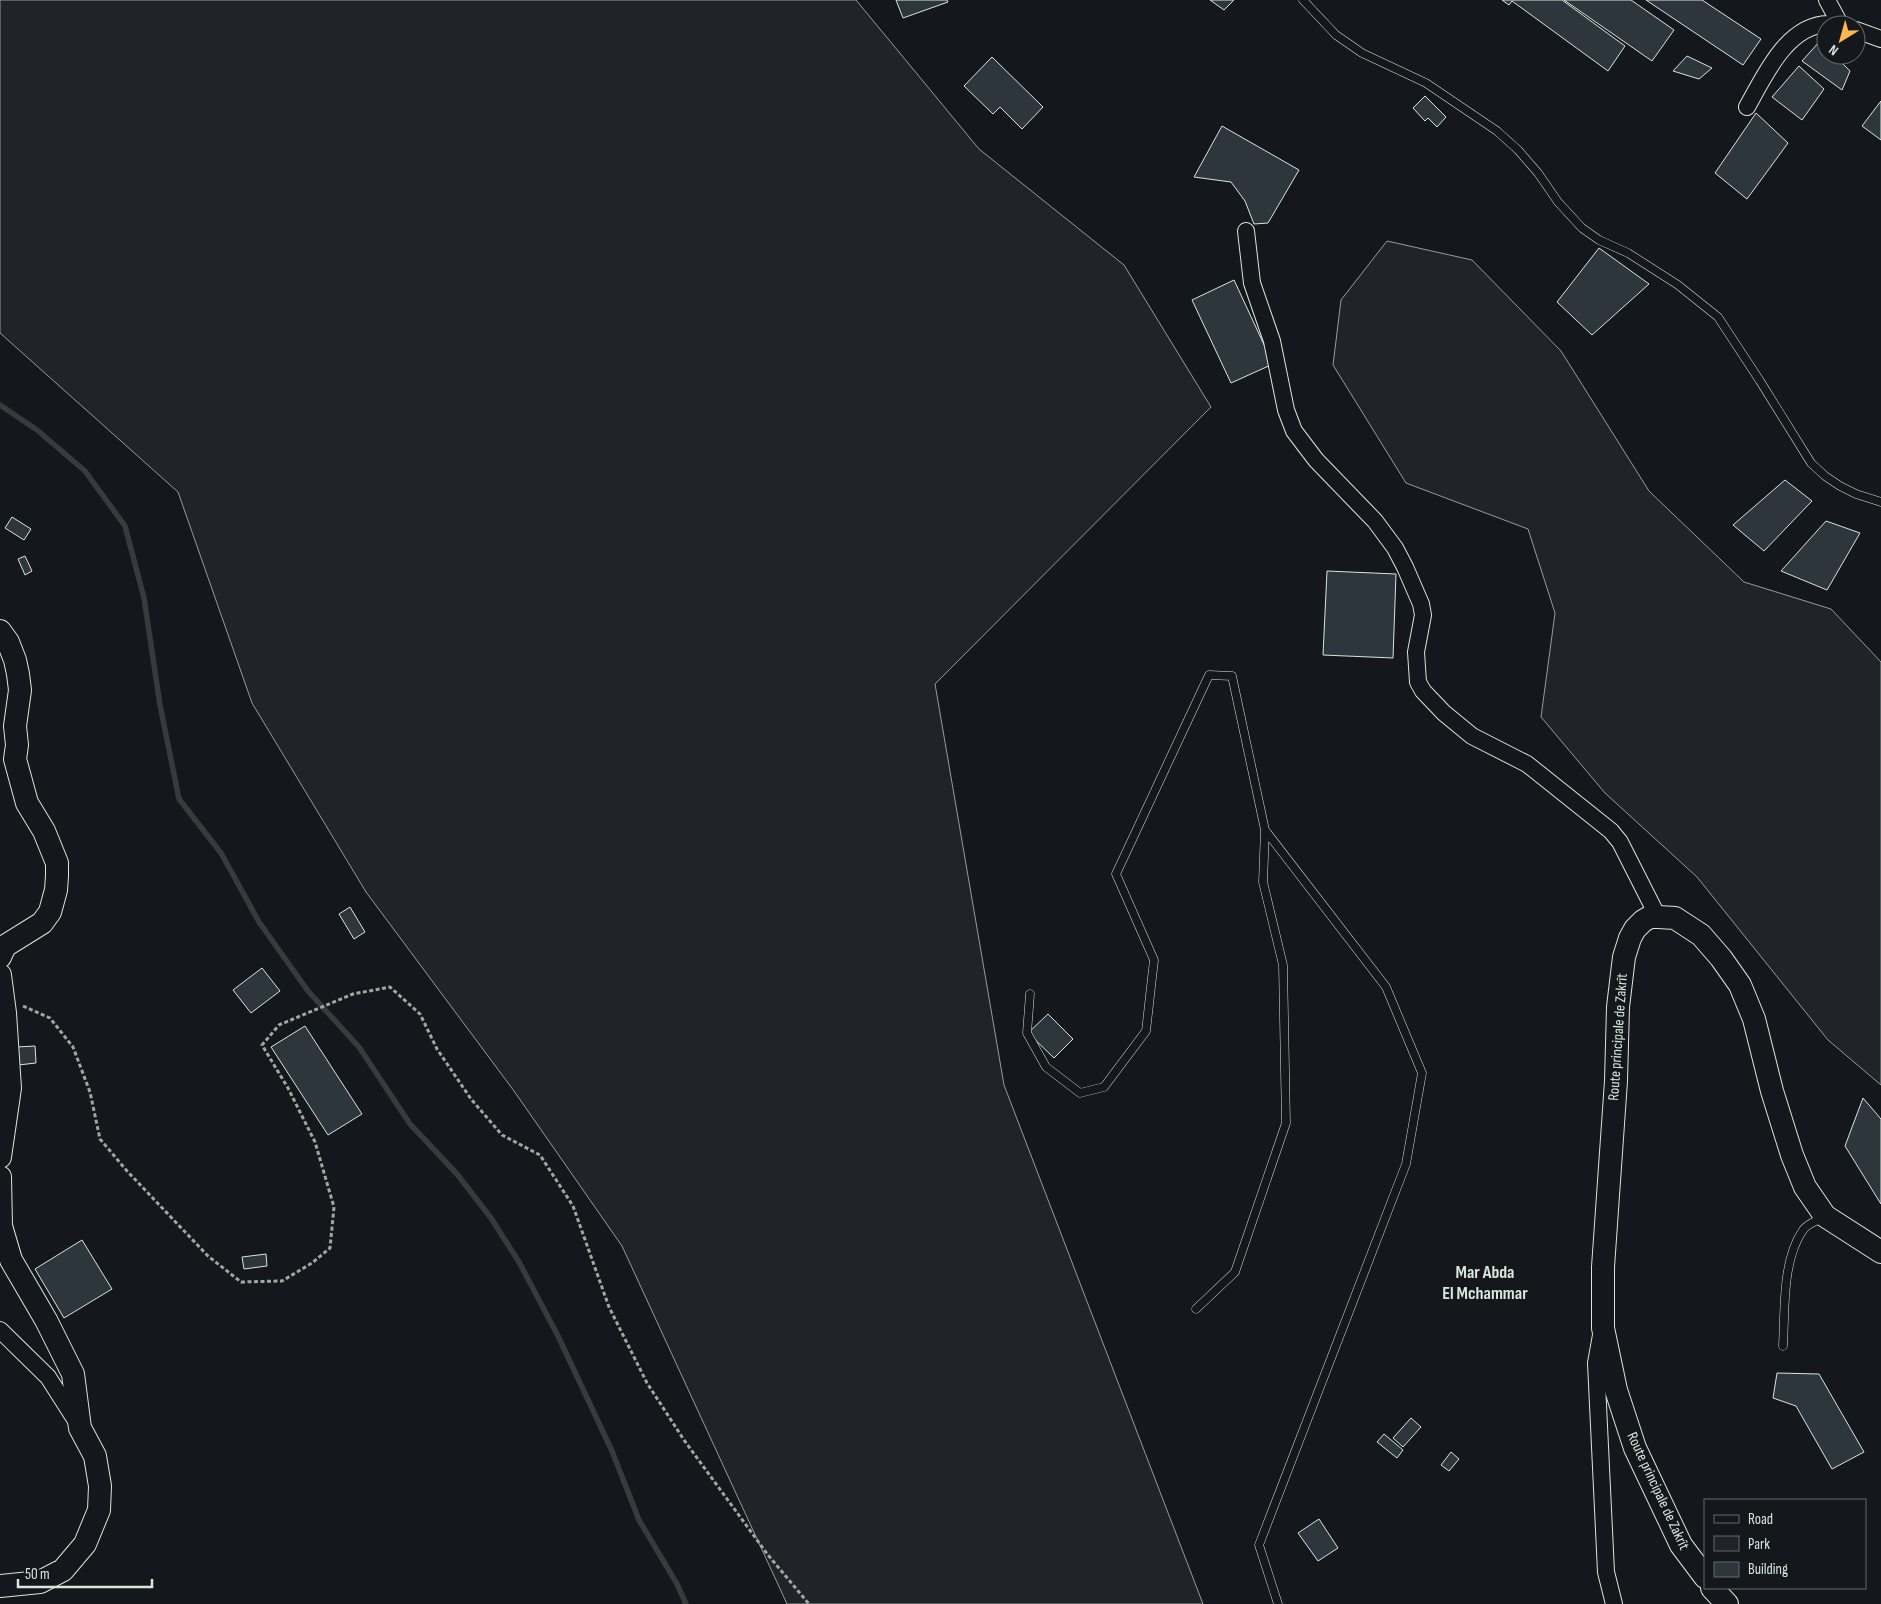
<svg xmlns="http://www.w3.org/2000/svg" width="1881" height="1604" font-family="'Sofia Sans Condensed',sans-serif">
  <rect width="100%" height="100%" fill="#14181c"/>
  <path fill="#202428" stroke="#939e99" d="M0,0H856L979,149L1124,265L1211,407L935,684L1004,1085L1203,1604H787L622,1246L514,1091L366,892L252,703L178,492L0,333Z
    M1387,241L1472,260L1561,351L1649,491L1744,582L1831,609L1881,662V1085L1828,1040L1697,877L1605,793L1541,717L1555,613L1528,529L1406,483L1333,365L1341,300Z"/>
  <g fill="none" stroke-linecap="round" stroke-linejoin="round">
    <path stroke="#363b3e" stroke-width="5.5" d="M0,405L37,430L85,471L125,526L144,598L160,705L179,799L221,853L259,922L308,991L359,1047L410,1124L457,1174L491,1218L519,1262L558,1336L612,1451L639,1520L677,1584L686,1604"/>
  </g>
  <path fill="#2c363c" stroke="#d8e6dc" d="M896,0H947L948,2L903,18Z
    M1210,0H1234L1224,10Z
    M1502,0H1562L1625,46L1608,71L1512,1L1509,5Z
    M1564,0H1631L1674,30L1652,61Z
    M1646,0H1702L1761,39L1743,65Z
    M1820,41L1826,47V55H1834L1850,71L1842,90L1802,61Z
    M1687,56L1712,68L1699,79L1673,71Z
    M992,57L1043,107L1022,129L1000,107L993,114L964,86Z
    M1799,66L1824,89L1802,120L1772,97Z
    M1425,96L1446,117L1437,127L1428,118L1425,121L1413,108Z
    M1881,101V140L1862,126Z
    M1756,113L1788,143L1747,199L1715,173Z
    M1222,126L1299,170L1268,223L1254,224L1245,201L1231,182L1194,177Z
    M1599,248L1649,284L1592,335L1557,302Z
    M1234,280L1273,364L1231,383L1192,300Z
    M1785,480L1812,501L1764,551L1733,525Z
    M12,517L31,529L24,540L5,528Z
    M1826,521L1860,533L1827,590L1781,571Z
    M25,556L32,571L25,575L18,559Z
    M1327,571L1396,574L1393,658L1323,655Z
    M350,907L365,932L354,939L339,914Z
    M262,968L280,991L251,1013L233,990Z
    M1048,1014L1073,1039L1054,1058L1028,1033Z
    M305,1026L362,1114L328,1135L271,1047Z
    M35,1046L36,1063L18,1065L17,1047Z
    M1863,1098L1881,1119V1204L1845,1146Z
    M82,1240L112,1289L64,1318L35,1269Z
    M266,1254L267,1266L244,1269L242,1257Z
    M1777,1373L1819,1374L1864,1452L1832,1469L1796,1406L1773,1398Z
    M1411,1418L1421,1427L1403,1447L1393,1438Z
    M1384,1434L1403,1450L1397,1458L1377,1442Z
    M1451,1452L1459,1459L1449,1471L1441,1465Z
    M1319,1519L1338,1548L1318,1561L1298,1533Z"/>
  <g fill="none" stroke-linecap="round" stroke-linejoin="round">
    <defs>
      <path id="lane" d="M1303,0L1336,35L1362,53L1426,83L1497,131L1518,150L1538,173L1558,202L1582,228L1599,240L1628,253L1678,285L1718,317L1760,381L1811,463L1825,476L1840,486L1856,494L1881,502
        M1030,994L1027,1033L1046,1067L1080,1093L1104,1087L1146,1031L1154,960L1116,874L1209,675L1232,676L1265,830L1386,987L1422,1073L1406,1164L1259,1545L1278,1604
        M1196,1309L1235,1272L1286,1123L1283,965L1263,882L1265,830
        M1783,1346C1785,1310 1782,1260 1803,1230C1807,1224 1816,1221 1822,1218"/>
      <path id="street" d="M1827,0L1840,24
        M1856,30L1881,39
        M1747,107C1765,75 1787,25 1828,24C1834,24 1839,23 1844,25
        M1246,231L1252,283L1272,341L1286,410L1294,431L1316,460L1375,521L1395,548L1405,567L1421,604L1423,615L1416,652L1418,682L1423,691L1444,713L1472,736L1527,764L1611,831L1620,842L1658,917
        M0,1330L48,1377L78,1424
        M1601,1335L1596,1363L1606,1572L1614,1604"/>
      <path id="secondary" d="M0,631L8,642L15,660L18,674L20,690L15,726L17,745L15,759L27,803L44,831L57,863V876L56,890L50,912L42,923L5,946L0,957
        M0,975L5,1013L10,1088L0,1157
        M0,1177L1,1226L11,1260L46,1320L73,1374L80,1428L95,1456L100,1486L99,1510L85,1544L63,1570L40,1582L0,1586
        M1705,1577L1681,1545L1635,1448L1616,1390L1603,1328V1267L1616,1081L1618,1007L1624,957L1630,938L1635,929L1643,921L1650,917H1658L1675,918L1701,935L1721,958L1740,985L1754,1019L1772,1091L1792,1155L1805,1187L1825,1216L1881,1252
        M1712,1588L1727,1604"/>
    </defs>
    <use href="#lane" stroke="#d8e6dc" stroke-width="9"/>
    <use href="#street" stroke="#d8e6dc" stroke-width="18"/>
    <use href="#secondary" stroke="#d8e6dc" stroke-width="24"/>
    <path stroke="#9da8a2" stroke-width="3" stroke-dasharray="4 2.5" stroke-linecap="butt" d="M23,1006L50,1018L73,1047L90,1092L100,1139L127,1171L208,1256L241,1282L282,1281L312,1263L330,1248L334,1207L315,1142L288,1088L262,1045L279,1025L353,994L390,987L420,1014L437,1049L471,1099L502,1135L540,1155L573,1206L609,1307L647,1383L684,1440L768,1555L809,1604"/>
    <use href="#lane" stroke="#14181c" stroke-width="8"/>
    <use href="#street" stroke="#14181c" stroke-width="16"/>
    <use href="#secondary" stroke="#14181c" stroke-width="22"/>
  </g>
  <g text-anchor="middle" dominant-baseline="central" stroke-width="4" stroke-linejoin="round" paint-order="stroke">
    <g font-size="15" fill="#d8e6dc" stroke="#14181c">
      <text transform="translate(1618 1037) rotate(-86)">Route principale de Zakrît</text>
      <text transform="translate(1658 1491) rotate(65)">Route principale de Zakrît</text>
    </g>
    <g font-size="18" font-weight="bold" fill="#d8e6dc" stroke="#14181c">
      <text x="1485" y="1272">Mar Abda<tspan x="1485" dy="21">El Mchammar</tspan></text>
    </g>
  </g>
  <rect x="1704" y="1499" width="162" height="90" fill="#14181c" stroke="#626a69"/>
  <rect x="1714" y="1515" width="25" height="8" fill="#14181c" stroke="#626a69"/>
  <text x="1748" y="1524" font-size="15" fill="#d8e6dc">Road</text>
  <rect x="1714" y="1536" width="25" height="15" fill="#202428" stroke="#626a69"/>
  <text x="1748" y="1549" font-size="15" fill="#d8e6dc">Park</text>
  <rect x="1714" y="1562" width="25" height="15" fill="#2c363c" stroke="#626a69"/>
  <text x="1748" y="1574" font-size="15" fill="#d8e6dc">Building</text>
  <g transform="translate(1841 40) rotate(217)"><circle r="24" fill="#14181c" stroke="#626a69"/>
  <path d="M0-4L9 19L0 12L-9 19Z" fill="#ffb74d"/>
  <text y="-8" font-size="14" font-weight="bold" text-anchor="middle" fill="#d8e6dc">N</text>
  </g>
  <path d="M18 1579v8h134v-8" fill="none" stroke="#d8e6dc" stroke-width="2.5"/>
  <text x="25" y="1579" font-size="15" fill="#d8e6dc" stroke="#14181c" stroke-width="4" paint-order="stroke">50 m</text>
</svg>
